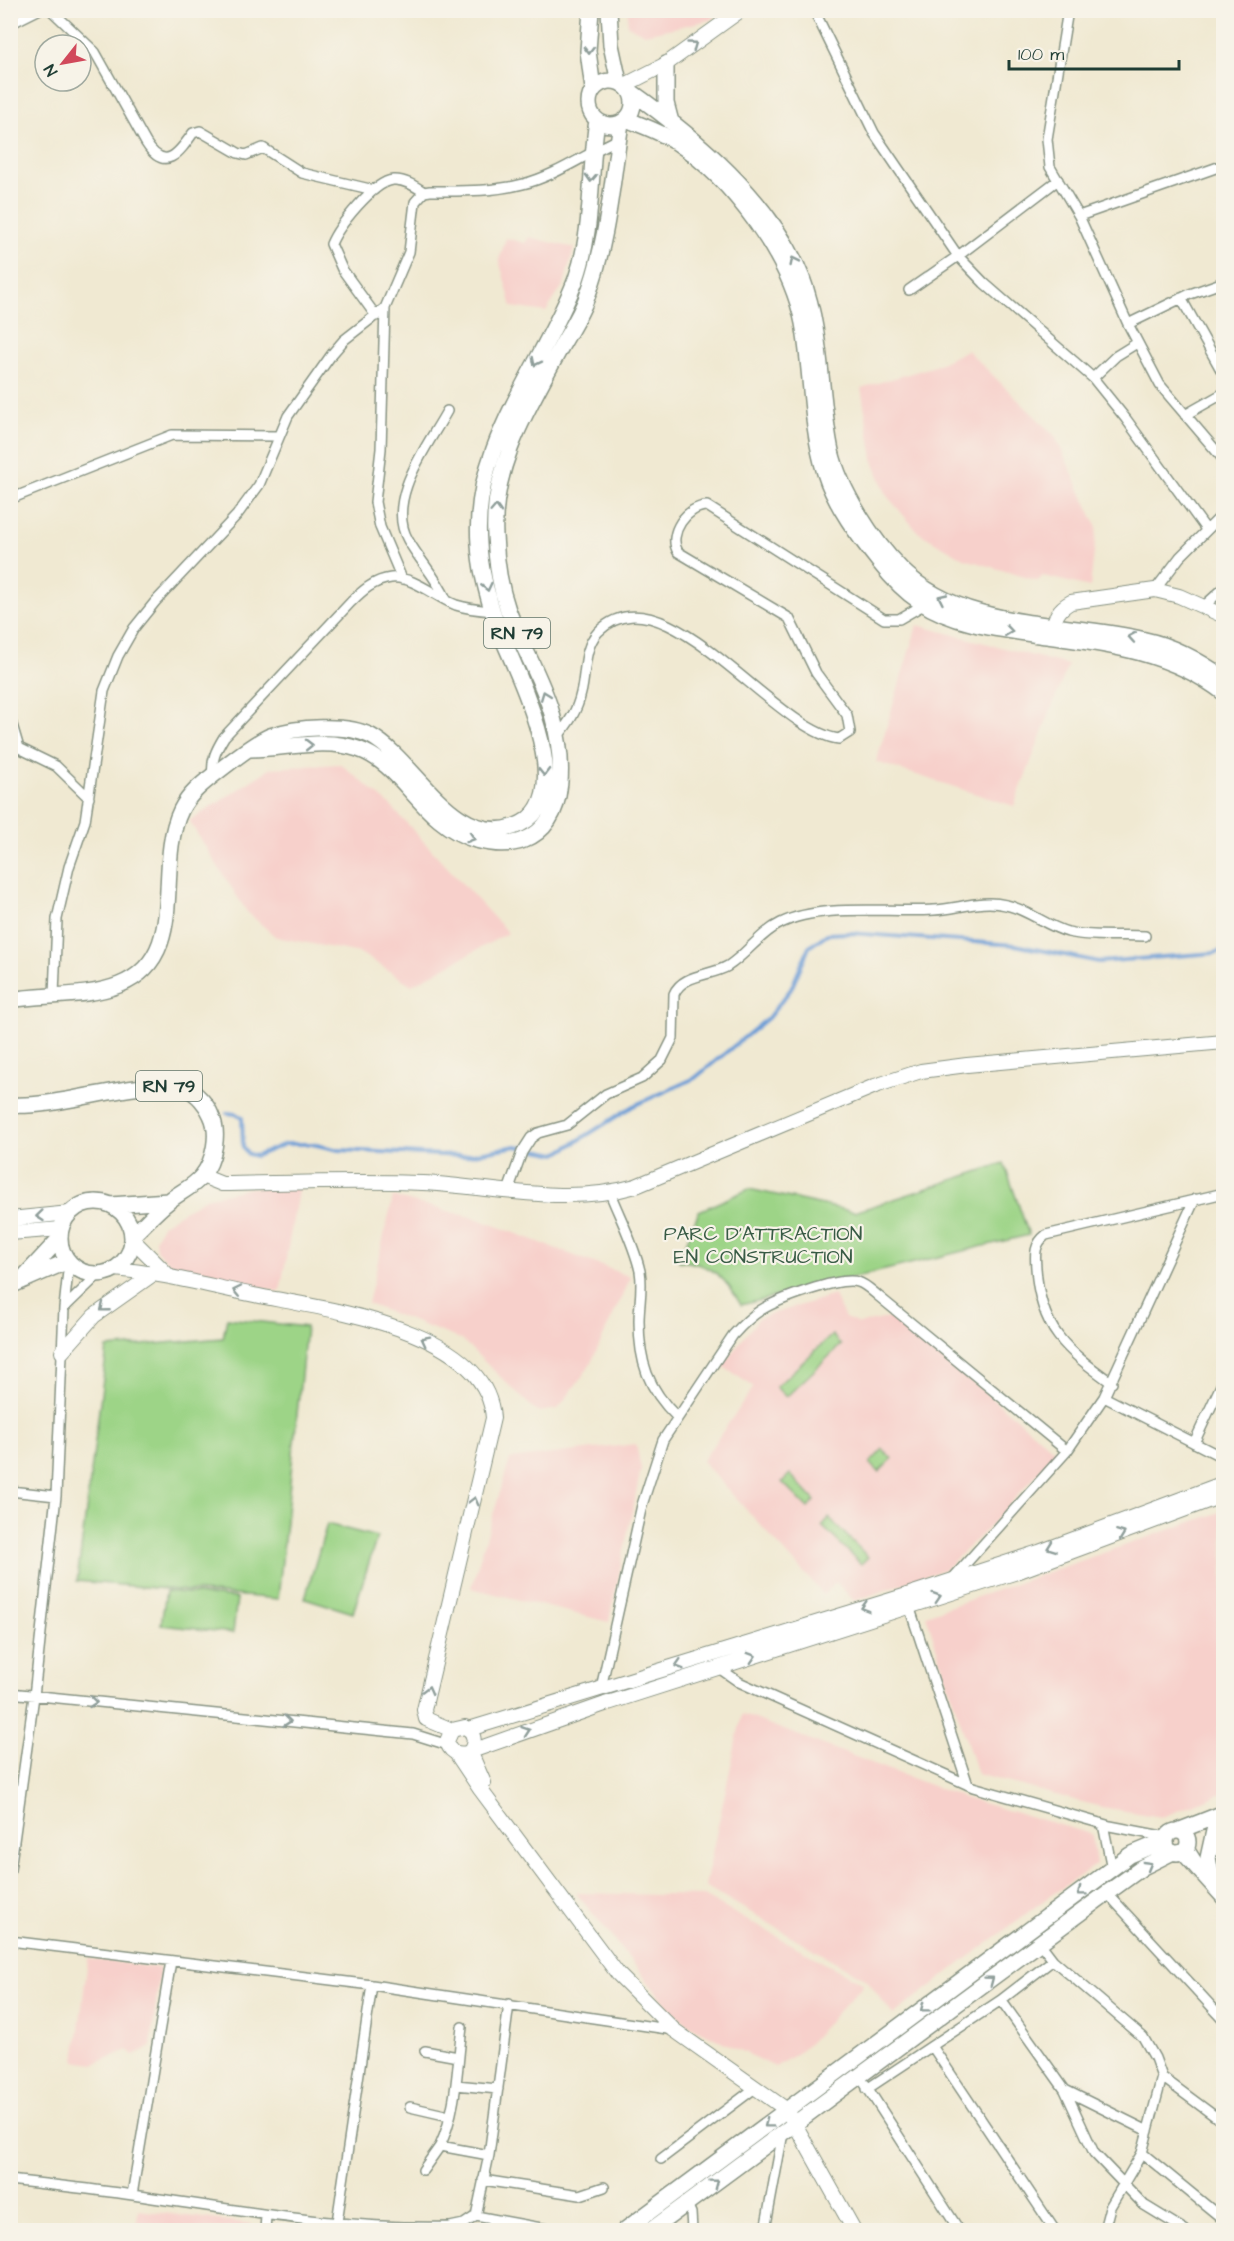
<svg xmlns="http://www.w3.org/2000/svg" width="1234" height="2241" font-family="'Architects Daughter',sans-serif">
  <rect width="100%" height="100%" fill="#f7f3e8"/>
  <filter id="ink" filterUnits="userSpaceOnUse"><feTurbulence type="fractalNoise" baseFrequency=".0167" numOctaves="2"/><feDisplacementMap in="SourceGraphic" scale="12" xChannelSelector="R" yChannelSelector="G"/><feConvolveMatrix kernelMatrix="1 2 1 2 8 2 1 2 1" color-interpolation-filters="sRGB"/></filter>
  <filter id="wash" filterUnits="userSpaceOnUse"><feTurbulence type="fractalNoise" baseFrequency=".008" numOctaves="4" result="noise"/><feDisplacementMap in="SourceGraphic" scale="24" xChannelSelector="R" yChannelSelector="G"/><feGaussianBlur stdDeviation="1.35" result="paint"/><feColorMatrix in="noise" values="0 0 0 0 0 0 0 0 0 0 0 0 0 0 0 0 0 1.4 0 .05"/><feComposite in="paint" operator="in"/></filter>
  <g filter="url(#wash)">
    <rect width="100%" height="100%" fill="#f0e9d2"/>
    <path fill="#f7d0cb" d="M628,11V10L720,11L710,20L645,34L627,25Z
      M529,237L574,248L564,284L546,312L512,307L499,260L506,238L525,243Z
      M967,350L1055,436L1097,527L1090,587L1043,576L1038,581L965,559L919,533L887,496L874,464L861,388L935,366Z
      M917,625L1068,665L1014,806L876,762Z
      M341,764L390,805L508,933L412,985L360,953L276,937L247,912L189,821L271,768Z
      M299,1186L280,1292L177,1270L156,1250L155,1239L163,1224L205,1198L250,1188Z
      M393,1197L475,1218L631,1277L589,1367L558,1409L537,1412L462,1340L368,1304Z
      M834,1295L845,1318L859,1324L893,1317L1057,1452L986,1530L945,1569L854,1601L836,1582L824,1595L702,1461L754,1387L722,1366L759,1318Z
      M636,1444L641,1469L609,1622L471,1588L510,1459Z
      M1223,1511V1793L1162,1817L1101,1807L977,1774L926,1615Z
      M742,1714L964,1798L1092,1834L1096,1865L1047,1898L893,2015L867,1980L705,1886Z
      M576,1893L703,1896L864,1984L802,2050L775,2067L690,2026L671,2010Z
      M88,1959L160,1968L151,2047L134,2055L128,2050L94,2064L75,2061Z
      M138,2210L253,2224V2230H136Z"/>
    <path fill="#9dd487" stroke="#5e885e" stroke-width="1.5" d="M1004,1163L1029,1235L741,1305C726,1278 711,1263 679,1261L699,1211L749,1189L855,1212Z
      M227,1318L306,1327L278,1599L77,1581L107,1348L223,1338Z
      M832,1335L841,1345L786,1397L776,1387Z
      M883,1449L892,1459L879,1472L870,1463Z
      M790,1474L815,1501L808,1508L782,1482Z
      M829,1518L868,1557L861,1564L822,1526Z
      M327,1524L377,1537L353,1613L305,1598Z
      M166,1591L237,1598L233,1633L161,1625Z"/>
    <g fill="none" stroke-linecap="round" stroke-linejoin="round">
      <path stroke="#6b9cd5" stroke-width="4" d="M227,1113L236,1114L242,1118L243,1147L248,1154L256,1156L285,1144H312L339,1150L463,1156L516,1146L557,1154L633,1106L695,1078L768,1018L791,989L809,947L827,934L849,933L1015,945L1099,962L1214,953L1224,950"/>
    </g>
  </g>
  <g filter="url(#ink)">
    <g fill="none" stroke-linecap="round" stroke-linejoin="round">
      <defs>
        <path id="street" d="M51,10L95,52L146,143C165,173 179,153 193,133L200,131L238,153L246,155L263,148L302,173L374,190
          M814,10L874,133L958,256L984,283L1093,378L1126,419L1205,528
          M1068,10L1047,139L1050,167L1079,216L1128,324L1160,385L1224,460
          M10,24L38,10
          M1079,216L1224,165
          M909,290L958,256L1058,180
          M1181,298L1224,375
          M376,316L342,269L331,244C338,227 373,182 393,180C404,179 415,186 424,192
          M1128,324L1190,294L1224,282
          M1093,378L1116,356L1137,343
          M1185,415L1224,393
          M10,499L172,435L278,436
          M402,579L380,527L375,502L381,449L385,308L409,252L415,202L424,192L430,191C460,191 493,192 523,184C556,176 587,153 619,139
          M1155,590L1180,557L1224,513
          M446,599C436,577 420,561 408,540C385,499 428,446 447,411
          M1204,606L1224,588
          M10,718L19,748L56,766L89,798
          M557,737C569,723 577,711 581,693C586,674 583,648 598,632C663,565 773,731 839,739L850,732L847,715L816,673L789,618L678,552C667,534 687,506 707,506L884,619H899L925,604
          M213,775C211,760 216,750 224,737L351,602C362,591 374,580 391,578C414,576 435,597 456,605C468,609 480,610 493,611
          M54,995L57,919L69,867L85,821L104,691L118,656L134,628L155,602L237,515L259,485L288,416L332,354L344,340L385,308
          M508,1191L522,1152L531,1138L538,1133L567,1125L606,1094L642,1078L662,1060L673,1038L674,994C682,974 711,976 728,966C747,954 760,933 781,923C821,903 889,913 934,910C958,909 981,899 1006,905C1027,909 1046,926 1068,932C1093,938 1119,934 1145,936
          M610,1193C620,1218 634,1244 640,1271C643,1288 639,1304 639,1321C639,1362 648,1389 677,1417
          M64,1308L98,1275
          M1112,1383C1066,1350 1040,1329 1036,1268C1035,1255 1034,1244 1046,1235L1224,1193
          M1104,1397L1224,1458
          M1194,1443L1224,1379
          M10,1491L56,1496
          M953,1578L1067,1451L1104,1397L1195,1199
          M909,1606L968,1785
          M719,1668L739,1682L973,1787L1110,1826L1167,1837
          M601,1688L642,1505L663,1440L733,1335C742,1325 750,1317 761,1310C777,1300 840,1276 858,1282C865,1284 871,1290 877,1295L1067,1451
          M10,1693L413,1734L448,1745
          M1103,1824L1112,1869
          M1187,1845L1199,1864L1224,1890
          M1179,1852L1224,1902
          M10,1870L34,1696L56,1496L64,1308L69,1262
          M1107,1893L1224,2020
          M10,1941L372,1985L674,2030
          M1040,1943L1053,1960L1143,2037L1155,2058L1162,2077L1224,2123
          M1001,2000L1065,2090L1094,2153L1144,2205L1185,2230
          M932,2046L1054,2229
          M425,2051L458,2057
          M865,2084L959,2230
          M456,2085L498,2089
          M867,2089L1001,2000L1053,1960
          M1065,2090L1148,2131
          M410,2107L449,2116
          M440,2146C457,2110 457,2067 462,2027
          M1142,2153L1224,2220
          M661,2159L755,2088
          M423,2170L440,2146L489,2155
          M10,2180C51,2185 92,2189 133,2195C238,2210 343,2230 450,2227L464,2224L476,2216L552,2230
          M483,2180L580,2195L604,2187
          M132,2195L171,1961
          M687,2204L691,2213L692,2230
          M476,2216L489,2155L509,2004
          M337,2222L372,1985
          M265,2230L266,2216
          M765,2230L783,2133
          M1104,2230L1110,2207L1142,2153L1162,2077"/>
        <path id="secondary" d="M625,85L666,64L741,10
          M1051,634C1055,619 1056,610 1071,602L1155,590L1179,596L1224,616
          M202,1176L222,1184C289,1183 356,1180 423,1183C495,1187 566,1206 636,1186L875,1086L921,1071L967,1065L1224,1042
          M10,1219L70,1213
          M10,1233L61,1229
          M133,1240L170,1277
          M115,1269C162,1273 209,1286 254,1295C324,1309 487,1328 493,1418L424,1710L426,1719L452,1730
          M62,1352L94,1316L152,1275
          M469,1729L904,1596L1039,1552L1224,1483
          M471,1750C476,1741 474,1732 465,1727L452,1730L447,1741C449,1751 456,1755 466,1753L605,1704L1014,1573L1224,1495
          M470,1751L484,1783
          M456,1753L480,1789L618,1974L674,2030L787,2110L854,2230"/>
        <path id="primary" d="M591,10L588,51L593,89
          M609,10L611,45L619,82
          M666,64V103L671,122
          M589 103a22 22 0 1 1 44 0a22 22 0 1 1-44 0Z
          M629,90C695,137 772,201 802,278C823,333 819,394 831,451C840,490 873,541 901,569C963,631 1065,621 1145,640C1173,646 1200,661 1224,678
          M626,119C643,126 661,132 676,142C732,179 790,257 803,323C812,372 810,425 825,473C835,505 859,537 880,563C891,577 904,591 919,601C956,626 1005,630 1047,636C1109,644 1173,653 1224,693
          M251,749C286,749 324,737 358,749C405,765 421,824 476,840C491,844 509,846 524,840C571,821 563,753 552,714C542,678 521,645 508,610C500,587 496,560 495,536C491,465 530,405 562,345C571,329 581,314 587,297C608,241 612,181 621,123
          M10,1000C45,994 86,998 119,985C192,956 153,867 181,810C189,794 202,784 216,773C232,761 252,744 270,736C296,727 347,723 371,736C415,760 452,846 513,827C588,803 512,666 496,622C488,598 480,569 479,544C471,446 543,366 576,279C594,228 589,173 597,120
          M10,1105C61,1109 147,1075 187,1089C197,1093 207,1105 211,1115C220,1133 214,1161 202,1176C193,1187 180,1192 169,1201C156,1211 145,1224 133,1235
          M60 1238a36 36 0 1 1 72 0a36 36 0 1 1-72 0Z
          M111,1205L168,1201
          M21,1280L60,1238
          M10,1286L68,1261
          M1178,1831L1224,1813
          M1166 1842a11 11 0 1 1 22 0a11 11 0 1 1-22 0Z
          M1212,1878L1208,1858L1214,1831
          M625,2230L1130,1855L1166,1840
          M651,2230L1107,1893L1143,1867L1173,1852"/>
      </defs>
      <use href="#street" stroke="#889383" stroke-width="12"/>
      <use href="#secondary" stroke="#889383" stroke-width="16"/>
      <use href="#primary" stroke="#889383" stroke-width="18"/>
      <use href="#street" stroke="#fff" stroke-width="9"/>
      <use href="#secondary" stroke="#fff" stroke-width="14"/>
      <use href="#primary" stroke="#fff" stroke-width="15"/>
    </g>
    <defs><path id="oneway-chevron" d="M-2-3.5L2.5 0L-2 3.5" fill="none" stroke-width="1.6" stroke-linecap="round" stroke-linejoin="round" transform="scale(1.5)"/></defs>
    <g stroke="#8f9e9a">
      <use href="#oneway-chevron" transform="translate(693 45) rotate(-36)"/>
      <use href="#oneway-chevron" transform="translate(589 50) rotate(89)"/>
      <use href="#oneway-chevron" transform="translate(591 178) rotate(93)"/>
      <use href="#oneway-chevron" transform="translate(794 261) rotate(-116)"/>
      <use href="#oneway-chevron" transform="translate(536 362) rotate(117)"/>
      <use href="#oneway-chevron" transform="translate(496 509) rotate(-87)"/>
      <use href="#oneway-chevron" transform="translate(487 587) rotate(77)"/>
      <use href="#oneway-chevron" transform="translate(942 598) rotate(-155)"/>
      <use href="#oneway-chevron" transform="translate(1009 631) rotate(8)"/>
      <use href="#oneway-chevron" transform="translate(1132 637) rotate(-170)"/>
      <use href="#oneway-chevron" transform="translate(545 695) rotate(-111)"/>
      <use href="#oneway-chevron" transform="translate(309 745) rotate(-1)"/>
      <use href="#oneway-chevron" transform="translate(544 772) rotate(89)"/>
      <use href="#oneway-chevron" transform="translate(471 838) rotate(18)"/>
      <use href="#oneway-chevron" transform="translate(40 1216) rotate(174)"/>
      <use href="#oneway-chevron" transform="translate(237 1291) rotate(-168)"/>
      <use href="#oneway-chevron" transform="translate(104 1308) rotate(141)"/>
      <use href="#oneway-chevron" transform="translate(425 1340) rotate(-153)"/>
      <use href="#oneway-chevron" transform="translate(474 1501) rotate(-76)"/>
      <use href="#oneway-chevron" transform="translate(1121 1534) rotate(-21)"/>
      <use href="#oneway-chevron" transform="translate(1051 1547) rotate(160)"/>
      <use href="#oneway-chevron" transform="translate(937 1597) rotate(-18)"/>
      <use href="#oneway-chevron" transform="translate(865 1607) rotate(164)"/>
      <use href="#oneway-chevron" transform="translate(752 1657) rotate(-18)"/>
      <use href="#oneway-chevron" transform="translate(679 1665) rotate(163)"/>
      <use href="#oneway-chevron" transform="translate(428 1690) rotate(-76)"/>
      <use href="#oneway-chevron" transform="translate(93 1702) rotate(6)"/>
      <use href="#oneway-chevron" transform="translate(287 1721) rotate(6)"/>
      <use href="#oneway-chevron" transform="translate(526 1731) rotate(-19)"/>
      <use href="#oneway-chevron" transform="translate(1148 1865) rotate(-30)"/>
      <use href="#oneway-chevron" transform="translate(1081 1892) rotate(143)"/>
      <use href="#oneway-chevron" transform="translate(990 1980) rotate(-37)"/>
      <use href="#oneway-chevron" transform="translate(924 2008) rotate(143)"/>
      <use href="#oneway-chevron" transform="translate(768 2124) rotate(143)"/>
      <use href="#oneway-chevron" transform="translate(715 2183) rotate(-37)"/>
    </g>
  </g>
  <g text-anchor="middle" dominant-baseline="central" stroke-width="4.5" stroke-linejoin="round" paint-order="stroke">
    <g fill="#f7f3e8" stroke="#60746a" stroke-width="1.5">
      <rect x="484" y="618" width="66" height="30" rx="4.5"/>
      <rect x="136" y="1071" width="66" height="30" rx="4.5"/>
    </g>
    <g font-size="18" font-weight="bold" fill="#1f3d34">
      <text x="517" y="633">RN 79</text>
      <text x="169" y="1086">RN 79</text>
    </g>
    <g font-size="20" fill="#385b45" stroke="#f7f3e8">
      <text x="763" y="1234">PARC D'ATTRACTION<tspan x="763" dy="23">EN CONSTRUCTION</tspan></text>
    </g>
  </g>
  <rect width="1234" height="2241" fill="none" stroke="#f7f3e8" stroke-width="36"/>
  <g transform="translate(63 63) rotate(239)"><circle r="28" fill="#f7f3e8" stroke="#a1aaa0" stroke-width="1.5"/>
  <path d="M0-4.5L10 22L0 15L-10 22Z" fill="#d1495b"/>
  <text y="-9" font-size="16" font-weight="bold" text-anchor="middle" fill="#1f3d34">N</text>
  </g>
  <path d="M1009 60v9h170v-9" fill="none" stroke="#1f3d34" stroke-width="3"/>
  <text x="1018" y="60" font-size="18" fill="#1f3d34" stroke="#f7f3e8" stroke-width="4.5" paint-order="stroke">100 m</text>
</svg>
